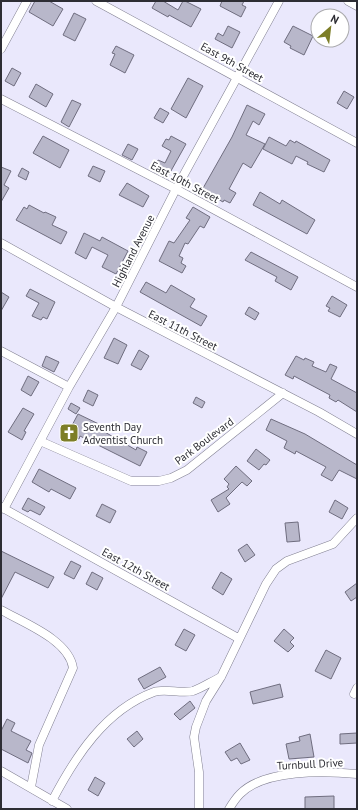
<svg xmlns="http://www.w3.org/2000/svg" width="358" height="810" font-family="'PT Sans',sans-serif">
  <rect width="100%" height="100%" fill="#eae8fc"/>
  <path fill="#b8b7ca" stroke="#6f6d7f" d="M35,1H49L63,9L53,26L29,12Z
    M156,1H163L178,10L183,1H185L201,9L191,27L169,15L168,17L152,8Z
    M222,1H244L242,5L246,7L241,17L220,6Z
    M74,13L86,19L75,41L63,35Z
    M228,26L240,32L232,48L215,39L218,33L223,36Z
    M293,26L313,36L304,55L290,48L291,46L284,42Z
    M116,46L134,55L125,73L110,65L115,54L112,53Z
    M12,68L21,73L14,86L5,81Z
    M188,78L203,86L186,118L171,109Z
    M36,84L53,94L46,107L29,97Z
    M344,91L354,97L347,109L337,103Z
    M72,100L81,104L69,127L61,122Z
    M247,105L265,114L259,125L253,121L246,135L265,144L251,168L243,163L229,189L236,193L230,203L224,200L223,202L202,190L232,137Z
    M160,108L169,113L163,123L154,118Z
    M43,136L69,150L60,168L33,153Z
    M171,136L186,144L167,178L153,171L158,160L165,163L171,151L162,146L166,139L169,140Z
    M269,137L286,146L290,140L295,143L296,141L330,160L324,172L307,164L308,162L296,156L292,164L263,149Z
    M128,144L138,149L132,160L122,155Z
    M93,166L105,171L100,182L88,176Z
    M1,167L11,171L4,185L9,188L1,202Z
    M22,168L29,172L26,180L18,176Z
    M127,183L149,196L143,207L119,195Z
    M260,192L280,204L282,200L315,220L307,234L253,205Z
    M29,205L44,213L45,212L56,217L52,225L67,232L61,244L16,220L24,207L27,209Z
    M193,207L210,217L204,228L200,226L188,244L185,243L179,256L183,258L181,263L186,266L182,273L159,261L169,241L174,243L190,220L186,218Z
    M84,233L100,241L102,237L128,251L116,274L102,267L108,255L92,247L86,259L75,253Z
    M251,252L298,277L291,290L275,281L277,277L245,260Z
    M146,282L166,293L171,285L195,299L190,307L207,316L201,326L140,292Z
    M30,289L55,302L47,319L43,317L41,320L32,316L39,303L26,296Z
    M1,292L9,297L1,311Z
    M332,296L347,305L340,317L328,311L330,308L326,306Z
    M249,307L259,313L255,320L245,314Z
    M114,338L127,345L118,364L104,358Z
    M139,350L149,356L141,370L131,365Z
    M46,356L59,362L54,372L42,366Z
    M296,356L304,360L305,358L314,362L312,366L326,372L330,364L337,367L331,379L357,393V412L338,400L336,402L329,398L330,395L294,376L293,379L285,375Z
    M28,376L39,382L31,396L21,390Z
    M88,390L98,395L93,406L83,401Z
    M196,397L205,402L202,408L193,403Z
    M71,403L80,408L76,414L68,409Z
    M23,408L34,414L24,431L26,432L22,440L8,432Z
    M78,414L105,427L103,431L136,450L137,447L147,452L140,466L80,436L79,439L68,433Z
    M271,419L305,434L357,465V479L339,470L332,481L321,475L326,467L296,451L295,454L284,448L287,441L266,430Z
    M256,449L270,460L266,465L264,464L259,470L247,461Z
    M236,466L252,481L247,486L242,482L226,498L230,504L218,512L211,500L229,489L227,487L229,484L224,479Z
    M39,469L76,488L70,499L51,489L49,492L32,482Z
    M28,498L45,507L40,515L30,510L28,512L22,509Z
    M335,500L348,508L342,519L329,512Z
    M102,504L116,511L110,523L96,516Z
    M298,522L300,541L287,542L285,523Z
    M247,544L255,555L245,562L238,550Z
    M1,551L54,577L48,588L15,572L1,599Z
    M71,561L81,566L74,579L64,574Z
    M92,572L103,578L97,590L86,584Z
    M221,572L232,579L223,595L212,588Z
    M357,583V597L351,601L345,592Z
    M184,629L195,635L186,651L175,645Z
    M284,629L294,638L290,642L294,646L288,652L274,641Z
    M326,650L341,658L331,679L315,671Z
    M160,667L166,677L144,689L138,679Z
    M280,684L283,697L253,704L250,692Z
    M190,701L195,708L180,720L174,714Z
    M7,719L15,723L11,731L31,741L26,750L32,753L28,763L1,749V731Z
    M137,731L143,739L134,747L127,739Z
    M357,733V743L340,744V734Z
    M310,734L314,757L289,759L286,744L300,741L299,737Z
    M240,743L250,760L241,764L237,758L231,761L225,752Z
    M95,777L105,783L98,796L88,790Z
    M334,796V809H305V797Z"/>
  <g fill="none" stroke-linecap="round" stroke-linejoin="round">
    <defs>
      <path id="street" d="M96,1L357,143
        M348,1L357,6
        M1,49L27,1
        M1,99L176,189L357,287
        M1,243L116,307L319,412L357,434
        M1,351L69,387
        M40,441L131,481H159L171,478L187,470L283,393
        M1,507L238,638
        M4,509L69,387L116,307L176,189L279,1
        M1,610C24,623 69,640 73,668L39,745L31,787
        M354,694L357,688
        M1,771L67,809
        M52,801C75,757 105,710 154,692C165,688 181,694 193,691C202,688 212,681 221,677
        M199,809V772L194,737L196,727L206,701L221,677L266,584L276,569L287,561L333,544L357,518
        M229,809C232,804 236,798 240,794C264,769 325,771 357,774"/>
    </defs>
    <use href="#street" stroke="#828092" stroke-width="9"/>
    <use href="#street" stroke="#fff" stroke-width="8"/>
  </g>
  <defs>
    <symbol id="church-square" viewBox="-11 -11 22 22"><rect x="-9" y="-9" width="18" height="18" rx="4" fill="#7d7e27" stroke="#fff"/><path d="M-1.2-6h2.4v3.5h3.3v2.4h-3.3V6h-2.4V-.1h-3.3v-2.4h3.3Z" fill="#fff"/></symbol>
  </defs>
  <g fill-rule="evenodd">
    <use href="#church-square" x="58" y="422" width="22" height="22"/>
  </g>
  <g text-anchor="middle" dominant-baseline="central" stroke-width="4" stroke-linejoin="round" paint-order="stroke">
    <g font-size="11" fill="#2d2d34" stroke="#fff">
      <text transform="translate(232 62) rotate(29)">East 9th Street</text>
      <text transform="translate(185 182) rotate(28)">East 10th Street</text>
      <text transform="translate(133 251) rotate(-63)">Highland Avenue</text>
      <text transform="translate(183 330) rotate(27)">East 11th Street</text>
      <text transform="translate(204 441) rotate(-37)">Park Boulevard</text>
      <text transform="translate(136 569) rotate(29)">East 12th Street</text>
      <text transform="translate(310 764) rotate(-3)">Turnbull Drive</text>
    </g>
    <g font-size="11" fill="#2d2d34" stroke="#fff" text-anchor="start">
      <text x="83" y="427">Seventh Day<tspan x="83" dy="13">Adventist Church</tspan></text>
    </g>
  </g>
  <rect width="358" height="810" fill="none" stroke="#2d2d34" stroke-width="4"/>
  <g transform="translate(330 28) rotate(28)"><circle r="19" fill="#ffffff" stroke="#ababae"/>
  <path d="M0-3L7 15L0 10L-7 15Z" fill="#7d7e27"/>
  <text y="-6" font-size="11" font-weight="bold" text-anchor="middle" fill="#2d2d34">N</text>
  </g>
</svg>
